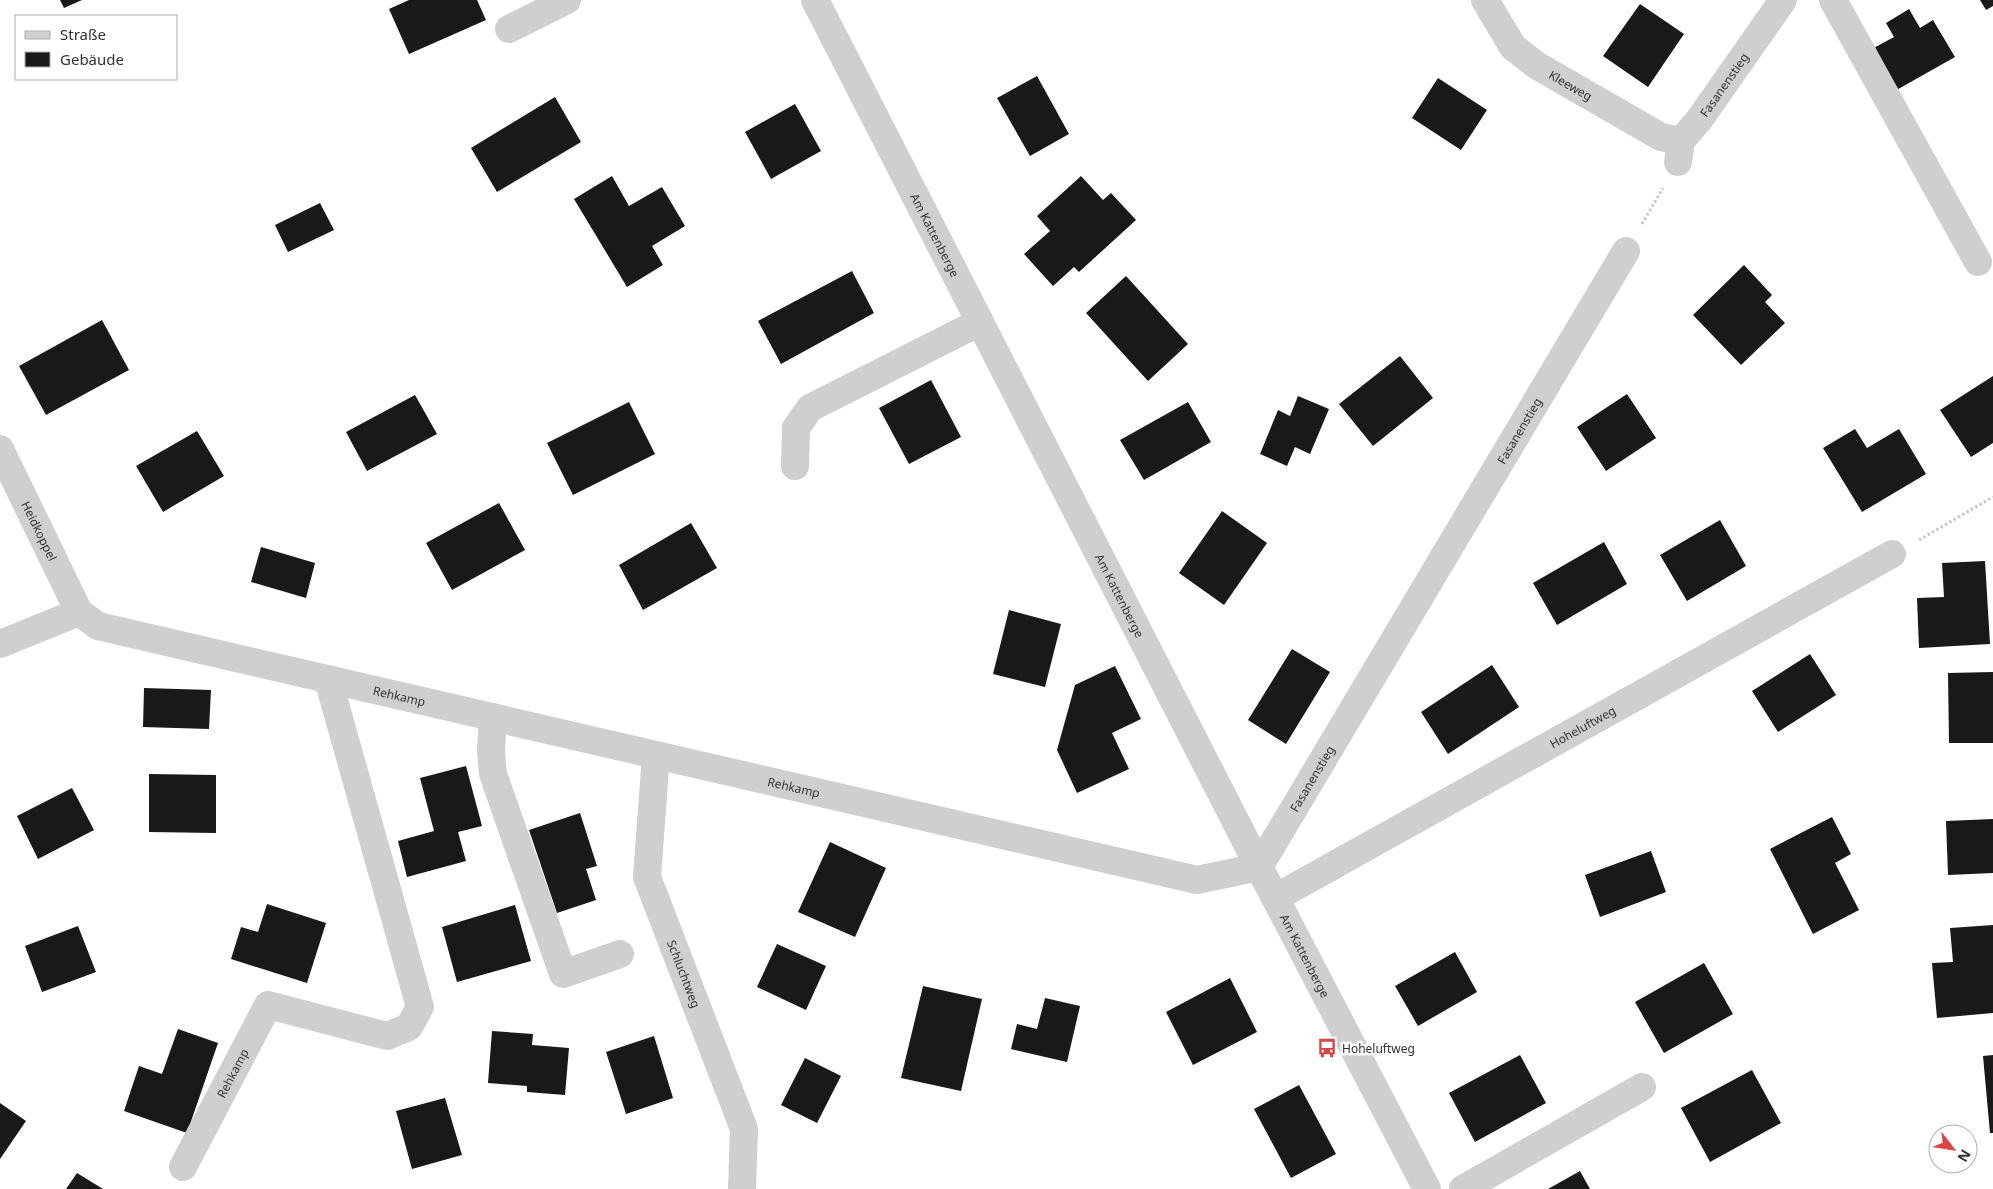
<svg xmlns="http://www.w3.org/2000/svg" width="1993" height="1189" font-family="'Noto Sans',sans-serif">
  <rect width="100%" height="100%" fill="#fff"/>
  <path fill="#191919" d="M60,0H82L64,8Z
    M409,0H477L486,20L409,54L389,9Z
    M1980,0H1993V6L1986,10Z
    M1640,4L1684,34L1648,87L1603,56Z
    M1909,9L1920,28L1933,20L1955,57L1893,92L1870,50L1894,37L1886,23Z
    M1037,76L1069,134L1030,156L997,98Z
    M1438,78L1487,110L1461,150L1412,118Z
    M555,97L581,142L497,192L471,148Z
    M795,104L821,151L771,179L745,132Z
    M612,176L629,206L662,187L685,226L652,246L663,265L627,287L574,199Z
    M1081,176L1103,200L1111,193L1136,220L1079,272L1074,267L1053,286L1024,254L1050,231L1037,216Z
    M320,203L334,230L288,252L275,225Z
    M1744,265L1772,295L1765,302L1785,323L1741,365L1693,315Z
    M852,271L874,313L781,364L758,321Z
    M1126,276L1188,344L1148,381L1086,313Z
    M102,320L129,370L46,415L19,366Z
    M1400,356L1433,398L1373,446L1339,404Z
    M1993,376V443L1971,457L1940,410Z
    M931,380L961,437L909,464L879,408Z
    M1627,394L1656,438L1606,471L1577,427Z
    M415,395L437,434L367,471L346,432Z
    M1298,396L1329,409L1310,454L1295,447L1287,466L1260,454L1278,410L1290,416Z
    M629,402L655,454L573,495L547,443Z
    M1188,402L1211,442L1144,480L1120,440Z
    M1855,429L1867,448L1899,429L1926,474L1862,512L1823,448Z
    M197,431L224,476L163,512L136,466Z
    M499,503L525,550L452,590L426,543Z
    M1222,511L1267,543L1224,605L1179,573Z
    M1720,520L1746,566L1687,601L1660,555Z
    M691,523L717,568L643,610L619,565Z
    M1604,542L1627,584L1557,625L1533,583Z
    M261,547L315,563L306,598L251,582Z
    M1985,561L1990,644L1919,648L1917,598L1944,597L1942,563Z
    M1009,610L1061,624L1045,687L993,674Z
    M1292,649L1330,672L1286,744L1248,720Z
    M1810,654L1836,695L1778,732L1752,691Z
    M1492,665L1519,707L1448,754L1421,712Z
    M1115,666L1141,719L1112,733L1129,769L1077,793L1057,750L1075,685Z
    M1993,672V743H1949L1948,673Z
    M144,688L211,690L209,729L143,727Z
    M466,766L482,826L458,832L466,861L407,877L398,841L434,831L420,778Z
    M149,774L216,775V833L149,832Z
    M72,788L94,830L38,859L17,816Z
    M580,813L597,866L586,869L596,900L557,913L529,830Z
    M1832,817L1851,854L1835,863L1859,910L1813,934L1770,849Z
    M1993,819V873L1948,875L1946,821Z
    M830,842L886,868L855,937L798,912Z
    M1651,851L1666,892L1600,917L1585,875Z
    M267,904L326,923L307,983L231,959L241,927L258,932Z
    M515,905L531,961L457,982L442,927Z
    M1993,925V1013L1937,1018L1932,963L1953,962L1950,928Z
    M78,926L96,972L42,992L25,946Z
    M777,944L826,966L806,1010L757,987Z
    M1455,952L1477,992L1418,1026L1395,986Z
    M1704,963L1733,1014L1664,1053L1635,1002Z
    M1230,978L1257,1032L1193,1065L1166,1012Z
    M923,986L982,999L961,1091L901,1078Z
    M1045,998L1080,1006L1067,1062L1011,1049L1017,1024L1037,1029Z
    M178,1029L218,1043L187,1133L124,1111L139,1066L162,1074Z
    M492,1031L533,1034L532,1045L569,1048L565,1095L527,1092V1086L488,1083Z
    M654,1036L673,1098L626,1114L606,1052Z
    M1520,1055L1546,1103L1475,1142L1449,1093Z
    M1993,1055V1133H1990L1983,1056Z
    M805,1058L841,1076L817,1123L781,1105Z
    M1752,1070L1781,1123L1710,1162L1681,1108Z
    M1299,1085L1336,1154L1291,1178L1254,1109Z
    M445,1098L462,1155L412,1169L396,1111Z
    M0,1103L26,1121L0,1159Z
    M1580,1171L1590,1189H1548Z
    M77,1173L103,1189H66Z"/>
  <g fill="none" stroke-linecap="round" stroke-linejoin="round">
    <path stroke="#c9c9c9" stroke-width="3" stroke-dasharray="2.5 2.5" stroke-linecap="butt" d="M1642,224L1663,188
      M1919,540L1993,497"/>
    <g stroke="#cfcfcf" stroke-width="28">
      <path id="s1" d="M815,0L1259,867L1427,1189"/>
      <path id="s2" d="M1485,0L1513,47L1536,65L1661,137L1681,141"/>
      <path d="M1833,0L1978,262"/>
      <path d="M509,29L567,0"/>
      <path id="s3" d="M1678,162L1681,141L1699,120L1783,0"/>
      <path id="s4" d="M0,449L79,612L98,626L1197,880L1259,867L1626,251"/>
      <path d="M795,466L796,428L810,408L980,322"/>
      <path d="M0,644L79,612"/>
      <path d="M493,717L491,752L493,774L563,974L620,954"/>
      <path id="s5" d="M656,755L647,877L744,1129L742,1189"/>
      <path id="s6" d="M1275,898L1892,554"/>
      <path id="s7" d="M183,1167L268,1005L387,1036L409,1027L420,1007L328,679"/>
      <path d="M1463,1189L1642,1087"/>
    </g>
  </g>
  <defs>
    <symbol id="bus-bare" viewBox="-9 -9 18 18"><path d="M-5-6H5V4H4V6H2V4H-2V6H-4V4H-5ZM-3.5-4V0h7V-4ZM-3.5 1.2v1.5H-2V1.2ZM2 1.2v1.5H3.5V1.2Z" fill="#d84648" stroke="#fff" stroke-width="2.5" paint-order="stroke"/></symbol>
  </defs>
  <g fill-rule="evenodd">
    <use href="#bus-bare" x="1313" y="1034" width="28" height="28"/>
  </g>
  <g text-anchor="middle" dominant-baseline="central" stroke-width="5" stroke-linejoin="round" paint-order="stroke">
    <g font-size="12" fill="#323232" stroke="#fff">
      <text stroke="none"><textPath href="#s2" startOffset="124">Kleeweg</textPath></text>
      <text stroke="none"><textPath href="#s3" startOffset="92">Fasanenstieg</textPath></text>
      <text stroke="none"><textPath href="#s1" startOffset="264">Am Kattenberge</textPath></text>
      <text stroke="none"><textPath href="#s4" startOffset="1904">Fasanenstieg</textPath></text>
      <text stroke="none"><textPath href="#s4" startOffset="91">Heidkoppel</textPath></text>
      <text stroke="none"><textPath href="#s1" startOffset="669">Am Kattenberge</textPath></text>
      <text stroke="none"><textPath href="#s4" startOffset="514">Rehkamp</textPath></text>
      <text stroke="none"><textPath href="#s6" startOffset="352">Hoheluftweg</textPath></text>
      <text stroke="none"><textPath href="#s4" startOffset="1499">Fasanenstieg</textPath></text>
      <text stroke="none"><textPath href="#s4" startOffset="919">Rehkamp</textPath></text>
      <text stroke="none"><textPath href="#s1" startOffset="1074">Am Kattenberge</textPath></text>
      <text stroke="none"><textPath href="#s5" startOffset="226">Schluchtweg</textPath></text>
      <text stroke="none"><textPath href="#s7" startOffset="106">Rehkamp</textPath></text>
    </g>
    <g font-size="12" fill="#323232" stroke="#fff" text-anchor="start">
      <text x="1342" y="1048">Hoheluftweg</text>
    </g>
  </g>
  <rect x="15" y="15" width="162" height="65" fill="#ffffff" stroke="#adadad"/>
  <rect x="25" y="31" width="25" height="8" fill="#cfcfcf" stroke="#adadad"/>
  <text x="60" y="40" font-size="15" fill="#323232">Straße</text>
  <rect x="25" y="52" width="25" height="15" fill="#191919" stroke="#adadad"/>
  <text x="60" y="65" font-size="15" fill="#323232">Gebäude</text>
  <g transform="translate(1953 1149) rotate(121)"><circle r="24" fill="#ffffff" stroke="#adadad"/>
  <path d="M0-4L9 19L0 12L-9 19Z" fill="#d84648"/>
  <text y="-8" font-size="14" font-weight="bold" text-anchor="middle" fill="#323232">N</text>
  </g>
</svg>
